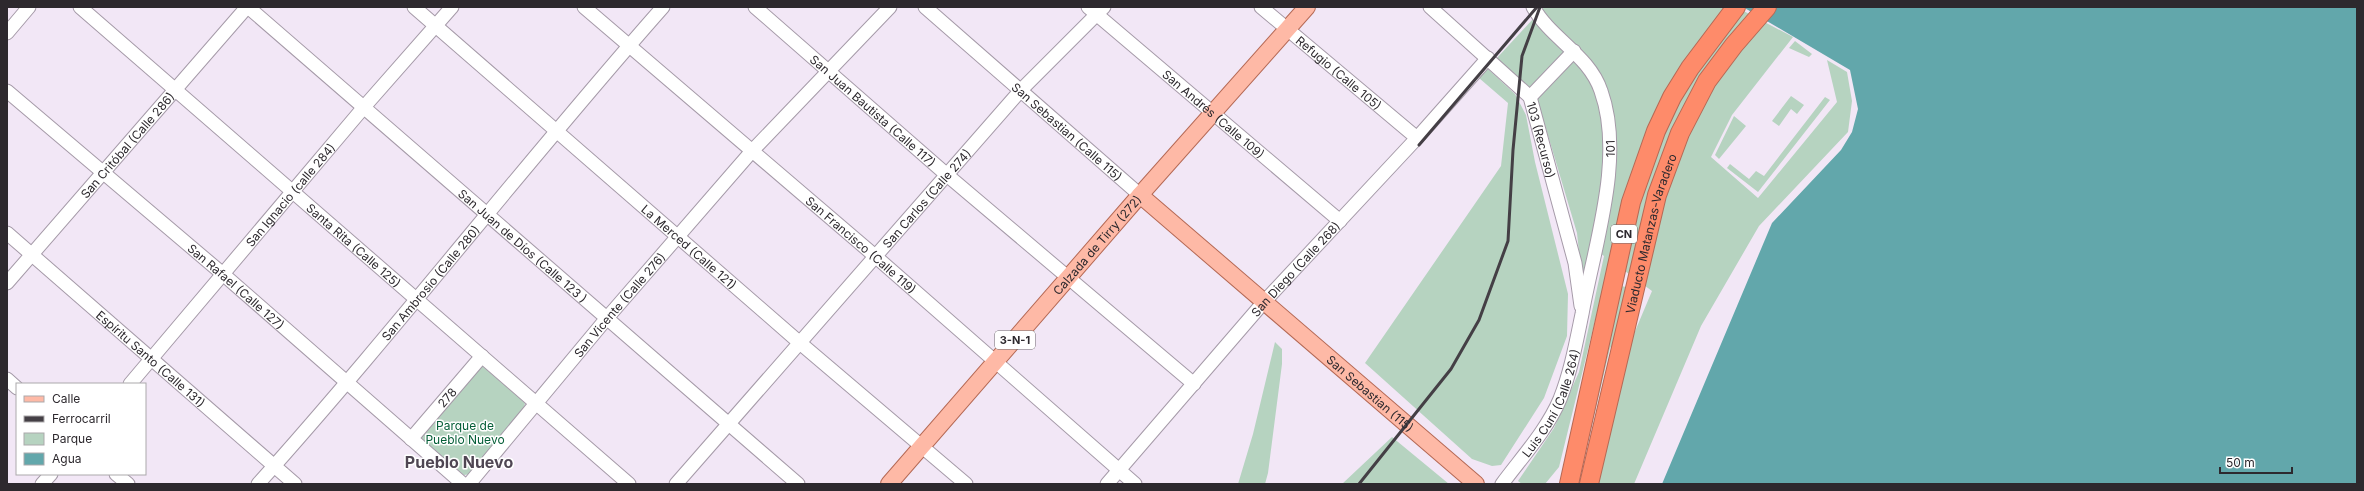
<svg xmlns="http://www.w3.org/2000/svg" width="2364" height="491" font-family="Inter,sans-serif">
  <rect width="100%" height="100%" fill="#f2e7f6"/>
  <path fill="#b6d3c0" d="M1544,7H1736L1793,37L1732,115L1711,157L1758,198L1837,102L1827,60L1847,72L1852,101L1848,132L1759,226L1701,326L1634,484H1597L1628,348L1652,291L1610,260L1559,467L1545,484H1522L1518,481L1554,428L1579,372L1604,256L1593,248L1583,290L1577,233L1536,95L1496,59Z
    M1795,41L1812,54L1809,57L1789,48Z
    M1488,69L1515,94L1526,115L1535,162L1568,294L1567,336L1544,398L1501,465L1492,466L1472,459L1365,363L1501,166L1508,103L1479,78Z
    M1791,96L1804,105L1797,114L1791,109L1779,126L1772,121Z
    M1825,97L1830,100L1758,192L1727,168L1730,164L1749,179L1756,171L1764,176Z
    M1734,116L1746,126L1719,159L1715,155Z
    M1621,286L1626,287L1616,340L1610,348L1578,484H1575Z
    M1275,342L1282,349V364L1268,473L1265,484H1238L1253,434Z
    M481,365L525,402L524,412L471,474L464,475L419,438Z
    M1392,437L1449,484H1342Z"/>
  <path fill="#62a7ab" d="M1743,7H2357V484H1662L1772,223L1841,150L1852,132L1858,109L1850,70Z"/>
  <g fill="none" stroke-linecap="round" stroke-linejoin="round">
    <defs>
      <g id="minor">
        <path id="s1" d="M80,7L629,484"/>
        <path id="s2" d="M248,7L798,484"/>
        <path id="s3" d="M414,7L800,343L966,484"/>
        <path id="s4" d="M584,7L875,256L1135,484"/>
        <path id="s5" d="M755,7L947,175L1194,384"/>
        <path id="s6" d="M925,7L1140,195"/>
        <path id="s7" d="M1088,7L1340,221"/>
        <path id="s8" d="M1261,7L1417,138"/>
        <path id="s9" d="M1430,7L1530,97L1575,263L1581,306"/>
        <path d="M7,33L29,7"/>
        <path id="s10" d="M7,91L224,275L463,484"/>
        <path d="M1530,97L1574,51"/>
        <path id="s11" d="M7,233L295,484"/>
        <path id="s12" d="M7,283L247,7"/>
        <path d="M7,379L17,388"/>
        <path id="s13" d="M130,384L364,107L452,7"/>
        <path id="s14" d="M411,439L482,356"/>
        <path d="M116,474L128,484"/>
        <path d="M42,484L51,474"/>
        <path id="s15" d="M258,484C397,329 525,163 663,7"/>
        <path id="s16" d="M469,484L607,318L752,151L890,7"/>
        <path id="s17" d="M676,484L1021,90L1104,7"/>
        <path id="s18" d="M1107,484L1263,303L1417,138L1488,58"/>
        <path id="s19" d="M1502,484C1522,457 1547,430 1560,399C1571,371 1576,343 1582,314C1594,246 1625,158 1601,91C1589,55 1551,39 1533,7"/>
      </g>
      <g id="major">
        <path id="s20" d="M1140,195L1476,484"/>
        <path id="s21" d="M889,484L1140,195L1307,7"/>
      </g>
      <g id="highway">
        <path d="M1569,484L1631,202L1656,131L1672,97L1690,68L1736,7"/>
        <path id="s22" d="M1589,484L1657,195L1680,133L1707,81L1734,45L1767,7"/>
      </g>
    </defs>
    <use href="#minor" stroke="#a59aa8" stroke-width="15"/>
    <use href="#major" stroke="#b56955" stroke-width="18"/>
    <use href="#highway" stroke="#b56955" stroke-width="20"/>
    <use href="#minor" stroke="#fff" stroke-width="13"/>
    <use href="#major" stroke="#feb9a6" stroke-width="16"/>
    <use href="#highway" stroke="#fe8b6a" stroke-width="18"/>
    <path stroke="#443f45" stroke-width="3" d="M1419,145L1537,7
      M1359,484L1451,369L1479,320L1508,241L1513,150L1522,56L1540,7"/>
  </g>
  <g text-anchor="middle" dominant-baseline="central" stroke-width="3" stroke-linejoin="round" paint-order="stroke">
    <g fill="#fff" stroke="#6c696d" stroke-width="1">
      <rect x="1611" y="225" width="26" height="18" rx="3"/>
      <rect x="995" y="331" width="40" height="18" rx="3"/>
    </g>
    <g font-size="11" font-weight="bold" fill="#2d292e">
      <text x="1624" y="234">CN</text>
      <text x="1015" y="340">3-N-1</text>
    </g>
    <g font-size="12" fill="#2d292e" stroke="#fff">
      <text stroke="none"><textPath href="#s8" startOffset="102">Refugio (Calle 105)</textPath></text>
      <text stroke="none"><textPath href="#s5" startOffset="157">San Juan Bautista (Calle 117)</textPath></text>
      <text stroke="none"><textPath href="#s7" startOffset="165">San Andrés (Calle 109)</textPath></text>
      <text stroke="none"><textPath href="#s6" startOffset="189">San Sebastian (Calle 115)</textPath></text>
      <text stroke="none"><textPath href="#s9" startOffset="179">103 (Recurso)</textPath></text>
      <text stroke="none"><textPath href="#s12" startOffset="183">San Critóbal (Calle 286)</textPath></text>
      <text stroke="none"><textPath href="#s19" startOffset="359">101</textPath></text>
      <text stroke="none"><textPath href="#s13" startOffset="248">San Ignacio (calle 284)</textPath></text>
      <text stroke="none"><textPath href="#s17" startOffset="380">San Carlos (Calle 274)</textPath></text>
      <text stroke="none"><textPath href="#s22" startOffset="258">Viaducto Matanzas-Varadero</textPath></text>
      <text stroke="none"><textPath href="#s1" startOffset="363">Santa Rita (Calle 125)</textPath></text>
      <text stroke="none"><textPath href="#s2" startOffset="364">San Juan de Díos (Calle 123 )</textPath></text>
      <text stroke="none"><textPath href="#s4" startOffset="365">San Francisco (Calle 119)</textPath></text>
      <text stroke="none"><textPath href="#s21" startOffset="317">Calzada de Tirry (272)</textPath></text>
      <text stroke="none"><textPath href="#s3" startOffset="365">La Merced (Calle 121)</textPath></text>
      <text stroke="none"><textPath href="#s18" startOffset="286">San Diego (Calle 268)</textPath></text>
      <text stroke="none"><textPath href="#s15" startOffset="265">San Ambrosio (Calle 280)</textPath></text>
      <text stroke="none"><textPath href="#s10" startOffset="301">San Rafael (Calle 127)</textPath></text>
      <text stroke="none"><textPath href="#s16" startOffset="234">San Vicente (Calle 276)</textPath></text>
      <text stroke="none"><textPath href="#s11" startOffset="191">Espíritu Santo (Calle 131)</textPath></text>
      <text stroke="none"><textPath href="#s20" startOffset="304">San Sebastian (115)</textPath></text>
      <text stroke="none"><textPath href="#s14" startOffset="55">278</textPath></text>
      <text stroke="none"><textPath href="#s19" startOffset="96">Luis Cuní (Calle 264)</textPath></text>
    </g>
    <g font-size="12" fill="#035d36" stroke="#fff">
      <text x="465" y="425">Parque de<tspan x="465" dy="14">Pueblo Nuevo</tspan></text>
    </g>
    <g font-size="16" font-weight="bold" fill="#4f4653" stroke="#fff">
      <text x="459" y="462">Pueblo Nuevo</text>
    </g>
  </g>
  <rect width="2364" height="491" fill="none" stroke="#2d292e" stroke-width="16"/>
  <rect x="16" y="383" width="130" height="92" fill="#ffffff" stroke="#aba9ab"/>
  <rect x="24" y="396" width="20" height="6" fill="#feb9a6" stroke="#aba9ab"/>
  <text x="52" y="403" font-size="12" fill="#2d292e">Calle</text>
  <rect x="24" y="416" width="20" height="6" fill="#443f45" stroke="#aba9ab"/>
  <text x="52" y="423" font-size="12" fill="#2d292e">Ferrocarril</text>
  <rect x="24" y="433" width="20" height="12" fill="#b6d3c0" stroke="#aba9ab"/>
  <text x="52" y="443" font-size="12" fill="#2d292e">Parque</text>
  <rect x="24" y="453" width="20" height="12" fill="#62a7ab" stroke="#aba9ab"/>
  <text x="52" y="463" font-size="12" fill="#2d292e">Agua</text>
  <path d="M2220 467v6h72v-6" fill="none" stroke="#2d292e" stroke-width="2"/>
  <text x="2226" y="467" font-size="12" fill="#2d292e" stroke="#ffffff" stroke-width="3" paint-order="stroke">50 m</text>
</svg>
